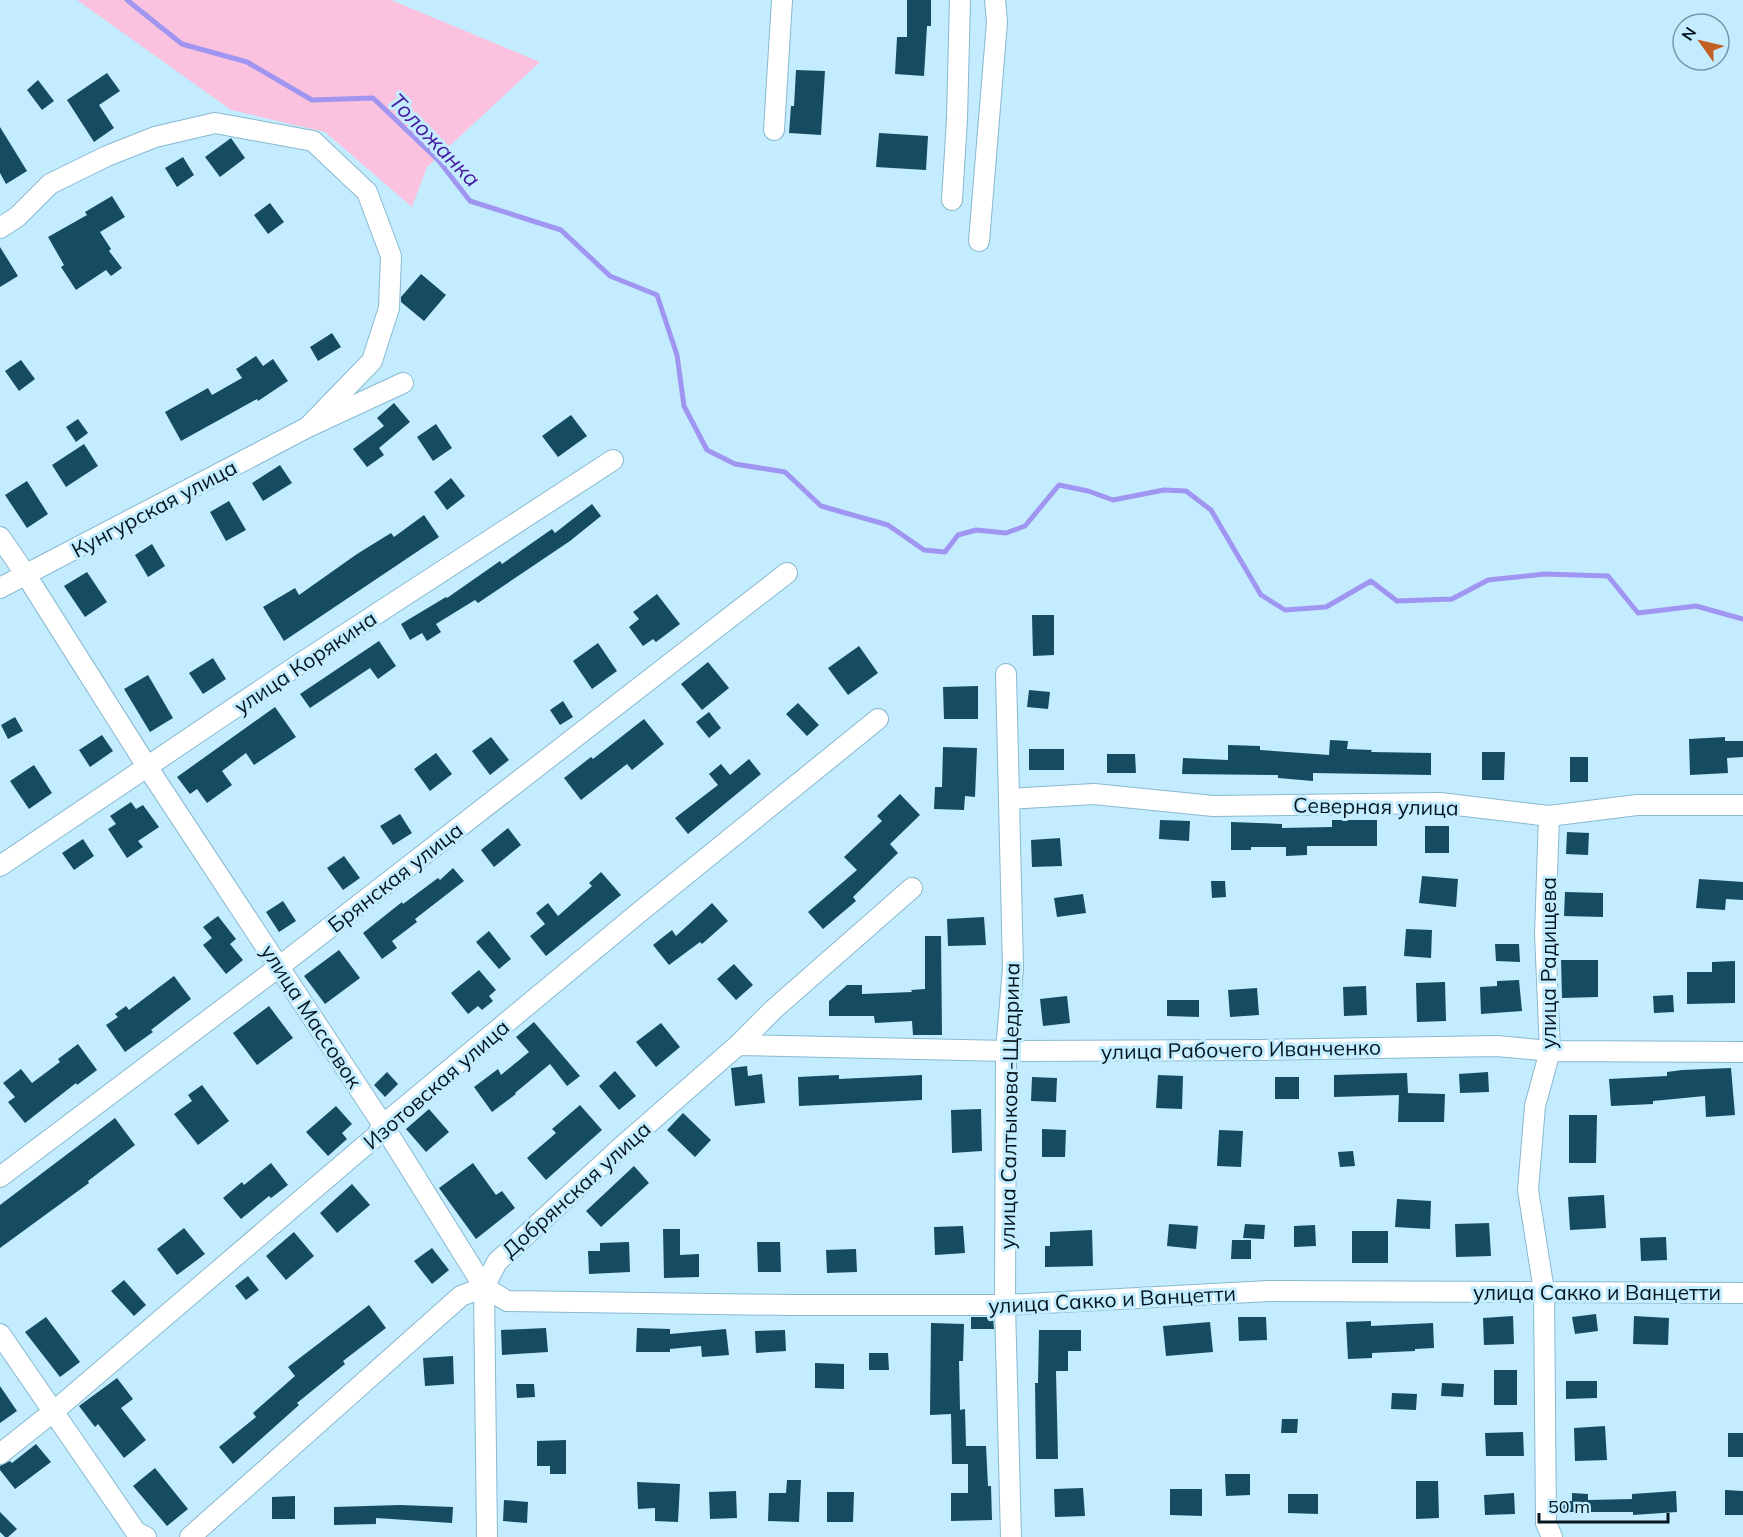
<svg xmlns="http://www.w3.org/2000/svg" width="1743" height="1537" font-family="Mulish,sans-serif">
  <rect width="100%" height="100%" fill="#c4ecff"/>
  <path fill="#fac2de" d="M77,0H391L540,62L427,167L412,207L325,132L231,110Z"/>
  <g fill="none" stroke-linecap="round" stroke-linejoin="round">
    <path stroke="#a096f1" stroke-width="5" d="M127,0L182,44L247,62L312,100L373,98L439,161L470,201L561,230L610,276L657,295L677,355L684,406L707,450L735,464L785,472L821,506L888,525L924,550L945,552L958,535L976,530L1006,533L1025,526L1059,485L1088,491L1113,500L1164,490L1186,491L1211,510L1261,595L1285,610L1326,607L1371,581L1397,601L1452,599L1488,580L1544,574L1608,576L1638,613L1696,606L1743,619"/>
  </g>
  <path fill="#154c61" d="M907,0H931V26H927L924,76L895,74L897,37H907Z
    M796,70L825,71L821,135L789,133L791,106H794Z
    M107,73L120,91L99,105L114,128L94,142L67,100Z
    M38,80L54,101L42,110L27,90Z
    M0,127L27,171L6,184L0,173Z
    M879,133L928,136L926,170L876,167Z
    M231,138L245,158L220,177L205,157Z
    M183,157L194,175L177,187L165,168Z
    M112,196L125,217L100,232L111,249L109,251L122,268L111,276L106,270L76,290L61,267L64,265L48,237L87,215L85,212Z
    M270,203L284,222L268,234L254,215Z
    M0,247L18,276L0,287Z
    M421,274L446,295L424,321L401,302V297Z
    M332,333L341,347L318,361L310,347Z
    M256,356L263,366L273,359L288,381L258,401L257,399L181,441L165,412L208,388L212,395L242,378L236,369Z
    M21,360L35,379L19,391L5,371Z
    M394,403L410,422L379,448L384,455L367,467L353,449L384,426L377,418Z
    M571,415L587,436L558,457L542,436Z
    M78,419L88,433L76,442L66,427Z
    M436,424L452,448L433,461L417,437Z
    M84,444L98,466L66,487L52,465Z
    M280,465L292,483L263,501L252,483Z
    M451,478L465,496L447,510L434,492Z
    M27,481L48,514L27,528L5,495Z
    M229,501L246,530L226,541L210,512Z
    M592,504L601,516L570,541L478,603L475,600L436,624L441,632L427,641L422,633L410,640L401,624L446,597L447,598L500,561L502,564L552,529L555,533Z
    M424,515L439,537L284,641L263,607L295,588L299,595L357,554L391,533L394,537Z
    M152,544L165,566L148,577L135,555Z
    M87,572L107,602L85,617L64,586Z
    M657,594L680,624L656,642L653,639L643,646L629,627L639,619L633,612Z
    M1032,615H1054V655L1033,656Z
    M379,641L396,666L378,679L370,668L310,708L300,694Z
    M598,643L617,671L592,689L573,661Z
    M859,646L878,673L848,695L828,668Z
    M213,658L226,679L203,694L189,673Z
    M708,662L729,688L702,710L681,684Z
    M148,675L173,718L150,732L124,689Z
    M978,686V719H944L943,687Z
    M1029,690L1050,692L1048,709L1027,707Z
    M563,701L573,717L560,725L550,710Z
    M798,703L819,725L807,736L786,714Z
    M275,707L296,737L254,765L246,753L222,771L232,785L207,803L197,789L190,794L177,777Z
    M709,712L721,728L709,738L696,722Z
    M15,717L23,731L8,739L1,725Z
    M644,719L664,744L632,770L627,764L581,800L564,778L591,757L593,759Z
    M102,735L113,751L90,767L79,750Z
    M491,737L509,760L490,775L472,751Z
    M1725,737V741H1743V757L1727,758L1728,773L1690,775L1689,739Z
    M1330,740L1348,741L1347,749L1372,750L1371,752L1431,753V775L1313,773V781L1278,778V775L1182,774L1183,758L1228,760V745L1260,746V750L1329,755Z
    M943,747L977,748L975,797L965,796L964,810L934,809L935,787H942Z
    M1029,749H1064V770H1029Z
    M1482,752H1505L1504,780H1482Z
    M436,753L452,774L430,791L414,769Z
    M1107,754H1135L1136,773H1107Z
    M1570,757H1588V782H1570Z
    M749,759L761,774L688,834L675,818L718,785L709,774L721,764L730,775Z
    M34,765L52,793L29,809L10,781Z
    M900,794L920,815L890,844L898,853L853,897L856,901L823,929L808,912L857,870L844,857L882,821L877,816Z
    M131,802L136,809L143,805L159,827L138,841L143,847L127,858L108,829L116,824L110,816Z
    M400,814L412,833L393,845L380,826Z
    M1160,820L1190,821L1189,841L1159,839Z
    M1332,820H1377V846H1307V855L1286,856V847H1251V850H1231V822L1282,824V828L1332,827Z
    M1425,826H1449V853H1425Z
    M508,828L521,845L494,867L481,850Z
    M1567,832L1589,833L1588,855L1566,854Z
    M1060,838L1062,866L1032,867L1031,840Z
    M83,839L94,856L74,870L62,853Z
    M344,856L360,878L343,890L327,868Z
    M453,868L464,881L415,919L417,922L392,941L397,948L382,959L363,933L402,902L403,904L438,878L440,880Z
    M601,872L621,895L546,956L530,936L545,924L536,913L548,903L558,916L592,886L589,883Z
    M1422,876L1458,879L1456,907L1419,903Z
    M1699,879L1743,882V900L1726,899L1725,910L1696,908Z
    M1211,881H1225L1226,897L1212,898Z
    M1565,892L1603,893V917L1564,916Z
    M1083,894L1086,913L1057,917L1054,898Z
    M283,901L296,921L279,932L266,912Z
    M712,903L728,921L702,944L700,942L669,965L653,945L672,930L676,936Z
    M218,916L236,939L230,944L243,960L226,974L203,945L212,938L203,927Z
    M984,917L986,945L948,946L947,919Z
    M1406,929L1432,930L1431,958L1404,956Z
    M489,931L511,959L499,969L476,942Z
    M925,936H941L942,1035H913L912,1021L875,1023L874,1016H829V1001L847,985H862V994L912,992L911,990L925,989Z
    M1495,944H1519L1520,962L1496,961Z
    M339,950L360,978L325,1004L304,976Z
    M1561,960H1598V997L1562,998Z
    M1735,961V1003L1687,1004V972H1712V962Z
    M734,964L753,985L736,1000L717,979Z
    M479,970L496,990L489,996L493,1001L482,1010L478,1006L468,1014L451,993Z
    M174,976L191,999L151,1030L153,1032L125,1052L106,1025L118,1017L115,1014L126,1006L129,1010Z
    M1519,980L1522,1011L1481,1014L1480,987L1497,986V981Z
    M1445,982L1446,1021L1417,1022L1416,983Z
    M1366,986L1367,1015L1344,1016L1343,987Z
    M1257,988L1259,1015L1230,1017L1228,990Z
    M1673,995L1674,1012L1654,1013L1653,996Z
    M1067,996L1070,1023L1043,1026L1040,999Z
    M1167,1000H1199V1017L1167,1016Z
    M269,1006L293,1038L257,1065L233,1033Z
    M534,1022L580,1076L567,1086L550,1064L515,1093L516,1094L492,1112L474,1087L498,1069L501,1075L529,1052L516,1037Z
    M661,1023L680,1047L656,1067L636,1042Z
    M78,1044L97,1070L77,1085L76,1083L25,1123L8,1102L15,1097L3,1083L21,1069L32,1083L60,1062L58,1059Z
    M747,1066L748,1076L762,1074L765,1103L735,1106L731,1068Z
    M1731,1068L1735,1115L1706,1117L1705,1096L1653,1101V1104L1611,1106L1609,1079L1667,1076V1072L1682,1070Z
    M615,1071L636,1096L619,1110L599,1086Z
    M387,1072L398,1084L385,1097L374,1085Z
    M1488,1072L1489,1092L1460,1093L1459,1074Z
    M1407,1073L1408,1093L1445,1094L1444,1122H1398L1399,1095L1334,1097V1075Z
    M839,1075V1079L922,1075V1100L799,1106L798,1077Z
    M1158,1075L1183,1076L1182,1109L1156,1108Z
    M1032,1077L1057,1078L1056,1102L1031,1101Z
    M1275,1077H1299V1099H1275Z
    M202,1085L229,1121L198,1145L174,1114L192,1101L188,1095Z
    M580,1105L602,1130L546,1180L527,1158L556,1133L552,1129Z
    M336,1106L352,1124L342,1133L347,1139L328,1156L306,1132Z
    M429,1109L449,1132L426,1152L406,1129Z
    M981,1109L982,1151L952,1153L951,1110Z
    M683,1113L711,1140L695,1157L667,1130Z
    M1569,1115H1597L1596,1163H1569Z
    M115,1118L135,1145L88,1181L89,1183L0,1248V1205Z
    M1042,1129L1066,1130L1065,1157H1042Z
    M1219,1130L1243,1131L1241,1167L1217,1166Z
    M1353,1151L1355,1166L1340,1167L1338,1152Z
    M271,1163L288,1185L271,1198L269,1196L241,1219L223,1198L242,1182L244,1185Z
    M473,1163L496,1195L502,1191L515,1208L476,1239L439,1188Z
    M634,1166L649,1183L601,1227L586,1211Z
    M352,1184L370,1205L337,1233L320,1213Z
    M1604,1195L1606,1228L1570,1230L1568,1197Z
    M1397,1199L1431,1201L1430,1229L1395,1227Z
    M1489,1223L1491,1256L1456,1257L1455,1224Z
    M1169,1224L1198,1226L1196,1249L1167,1246Z
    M1245,1224L1265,1225L1264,1239L1243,1238Z
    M1315,1225L1316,1246L1294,1247V1226Z
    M963,1226L965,1253L935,1255L934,1227Z
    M184,1228L205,1254L177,1275L157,1249Z
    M663,1229H680V1255L699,1254V1277L664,1278Z
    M1092,1230L1093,1266L1045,1267V1246H1050V1232Z
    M1352,1231H1388V1263H1352Z
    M294,1232L314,1256L286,1280L266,1256Z
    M1666,1237L1667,1260L1641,1261L1640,1238Z
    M1232,1240H1251V1259H1231Z
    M629,1242L630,1272L589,1274L588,1251H600V1243Z
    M757,1242H780L781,1272H758Z
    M432,1248L449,1270L432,1284L414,1261Z
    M856,1249L857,1272L827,1273L826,1250Z
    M248,1276L259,1290L246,1300L235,1286Z
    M124,1280L146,1305L134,1316L111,1291Z
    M369,1305L386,1328L343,1361L345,1364L297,1403L299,1405L233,1464L219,1447L256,1417L253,1413L295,1376L288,1367Z
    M1596,1314L1598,1331L1575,1334L1572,1317Z
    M1513,1316L1514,1344L1484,1345L1483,1318Z
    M1634,1316L1669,1318L1668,1345L1633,1344Z
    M46,1317L80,1362L60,1377L25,1332Z
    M971,1317H993L994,1329H971Z
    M1238,1317H1266L1267,1340L1239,1341Z
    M1371,1321V1326L1433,1323L1434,1348L1415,1349V1351L1372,1353V1358L1348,1359L1346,1322Z
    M1210,1322L1213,1352L1166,1356L1163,1326Z
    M931,1323L964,1324L963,1361H959L960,1410L965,1409L966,1446H986L988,1486H991L992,1520L951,1521V1493H968V1464H952L951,1414L930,1415Z
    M546,1328L548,1352L502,1355L501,1330Z
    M637,1328L670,1329V1334L726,1329L729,1355L702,1357L701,1346L670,1349V1352H636Z
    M785,1330L786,1351L756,1353L755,1331Z
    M1039,1330H1081V1351H1068V1371H1056L1058,1459H1036L1035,1383H1038Z
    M869,1353H888L889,1370H869Z
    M453,1356L454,1384L425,1386L423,1358Z
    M815,1363L844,1364V1389L815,1388Z
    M1494,1370H1517V1405H1494Z
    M117,1378L133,1399L121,1408L146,1440L124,1458L98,1424L95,1427L79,1406Z
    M1566,1381H1597V1398L1566,1399Z
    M1442,1383L1464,1384L1463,1397L1441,1396Z
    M516,1384H534L535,1397L517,1398Z
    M0,1386L17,1411L0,1423Z
    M1392,1393L1417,1394L1416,1410L1391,1409Z
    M1282,1419H1298L1297,1433H1281Z
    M1605,1426L1607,1460L1575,1461L1574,1428Z
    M1523,1432L1524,1456H1486L1485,1433Z
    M1728,1433H1743V1457H1728Z
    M566,1440V1474H550V1466H537V1441Z
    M36,1444L51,1462L15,1489L0,1470V1466L10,1461L12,1463Z
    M155,1468L188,1509L167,1526L133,1486Z
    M1225,1474H1250V1495L1226,1496Z
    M787,1480H801L799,1522L768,1521L769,1493H786Z
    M1416,1481H1438L1439,1518L1416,1519Z
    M637,1482L680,1484L678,1522L655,1521V1508L638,1509Z
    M1083,1488L1085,1516L1055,1517L1054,1489Z
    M1170,1489H1202V1516L1170,1515Z
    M1725,1490L1743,1491V1515H1725Z
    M736,1491L737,1518L710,1519L709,1492Z
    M1676,1491L1677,1512L1633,1515V1512H1558V1501H1572V1493L1588,1494V1500L1632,1499V1494Z
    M827,1492H854L853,1522H827Z
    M1514,1493L1515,1514L1485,1515L1484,1495Z
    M1288,1494H1318V1514L1288,1513Z
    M295,1496V1519H272V1497Z
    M504,1500L528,1502L527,1523L503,1521Z
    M400,1505L453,1507L452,1523L376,1518V1524L334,1525V1507Z
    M0,1512L17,1529L8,1537H5L0,1532Z"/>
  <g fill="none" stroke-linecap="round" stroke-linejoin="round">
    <defs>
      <path id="minor" d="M774,130L782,0
        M952,200L957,119L960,0
        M0,228L17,217L50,184L107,156L155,137L215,123L313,141L367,192L391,256L389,308L372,361L308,427
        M979,241L997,22L995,0
        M0,537L26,575L148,768L383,1125L484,1287L487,1537
        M0,588L308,427L403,383
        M1006,674L1013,968L1006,1051L1005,1305L1011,1537
        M1009,799L1094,794L1213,806L1440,803L1549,816L1637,805H1743
        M1549,816L1545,934L1550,1051L1535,1106L1528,1190L1544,1291L1546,1523L1552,1537
        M0,866L298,665L613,460
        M738,1045L1006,1051L1262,1050L1497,1046L1550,1051L1743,1052
        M0,1177L280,966L787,573
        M484,1287L507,1301L790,1305H1005L1269,1291L1743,1293
        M0,1334L136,1532L146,1537
        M0,1454L53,1412L376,1136L383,1125L636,915L878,719
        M190,1537L461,1296L484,1287L497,1262L619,1149L738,1045L774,1009L912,888"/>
    </defs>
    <use href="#minor" stroke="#88b9d0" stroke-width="22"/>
    <use href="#minor" stroke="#fff" stroke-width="20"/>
  </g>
  <g text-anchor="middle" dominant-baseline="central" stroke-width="6" stroke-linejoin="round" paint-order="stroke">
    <g font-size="21" fill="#041720" stroke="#c4ecff">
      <text transform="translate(154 508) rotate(-28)">Кунгурская улица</text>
      <text transform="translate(305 662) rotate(-34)">улица Корякина</text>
      <text transform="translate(1376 806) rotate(1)">Северная улица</text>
      <text transform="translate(395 877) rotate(-38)">Брянская улица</text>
      <text transform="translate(1548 963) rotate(-90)">улица Радищева</text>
      <text transform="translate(312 1016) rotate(57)">улица Массовок</text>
      <text transform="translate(1241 1049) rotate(-1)">улица Рабочего Иванченко</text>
      <text transform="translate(436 1084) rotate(-41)">Изотовская улица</text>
      <text transform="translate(1009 1106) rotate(-89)">улица Салтыкова-Щедрина</text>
      <text transform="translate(576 1189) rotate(-42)">Добрянская улица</text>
      <text x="1597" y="1292">улица Сакко и Ванцетти</text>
      <text transform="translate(1112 1299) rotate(-3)">улица Сакко и Ванцетти</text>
    </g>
    <g font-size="22" font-style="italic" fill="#461ba2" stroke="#c4ecff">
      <text transform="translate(435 140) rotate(46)">Толожанка</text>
    </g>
  </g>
  <g transform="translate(1701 42) rotate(304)"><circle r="28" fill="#c4ecff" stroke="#7797a6" stroke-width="1.5"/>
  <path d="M0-4.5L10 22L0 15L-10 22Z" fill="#c36025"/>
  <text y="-9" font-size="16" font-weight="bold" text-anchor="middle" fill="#041720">N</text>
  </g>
  <path d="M1539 1513v9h129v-9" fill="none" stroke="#041720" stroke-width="3"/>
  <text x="1548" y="1513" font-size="18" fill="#041720" stroke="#c4ecff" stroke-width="4.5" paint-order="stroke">50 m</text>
</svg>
